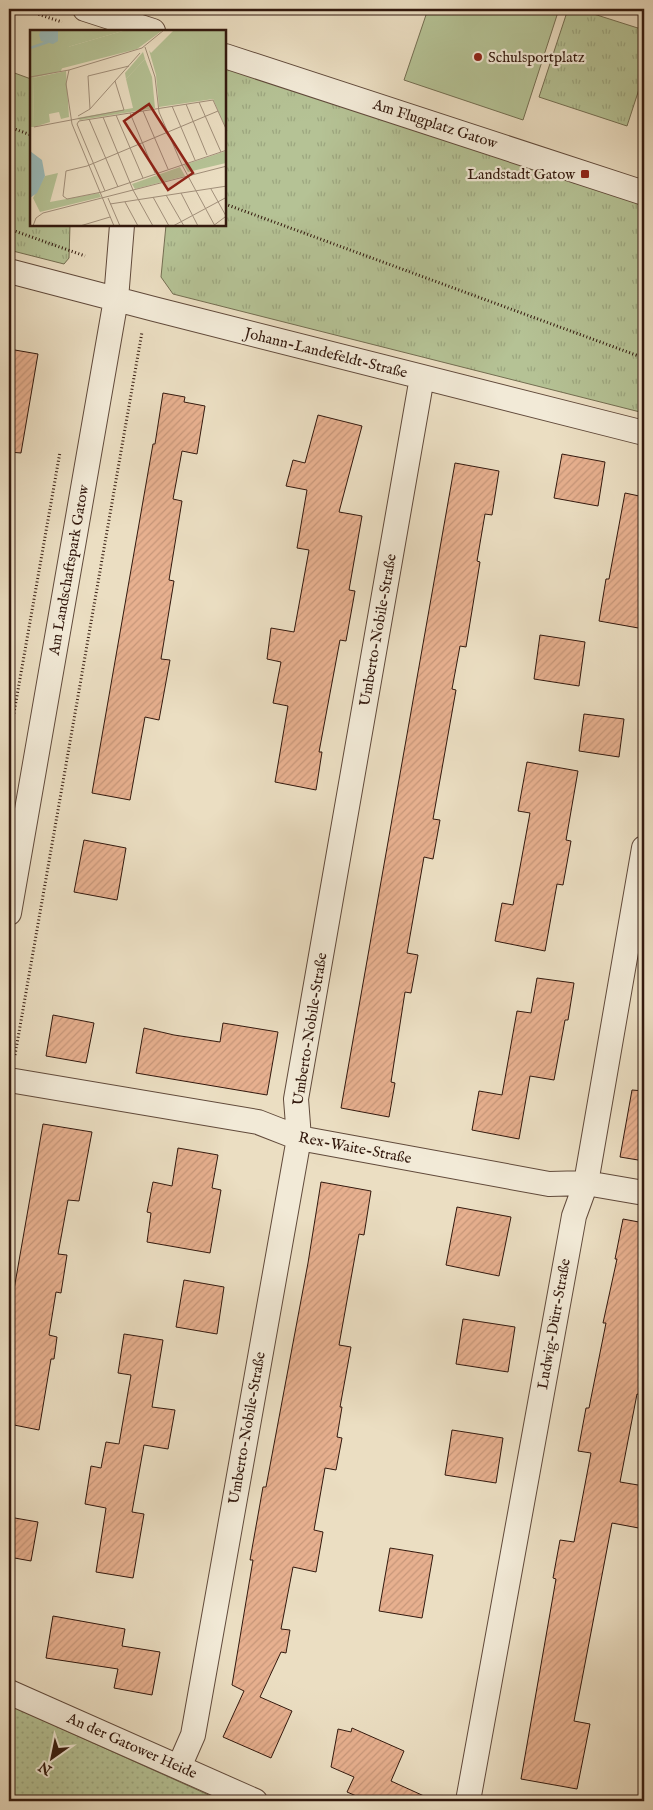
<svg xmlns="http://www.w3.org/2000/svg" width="653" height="1810" font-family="'IM FELL English',serif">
  <defs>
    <pattern id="grass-dots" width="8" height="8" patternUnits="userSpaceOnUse" patternTransform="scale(1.25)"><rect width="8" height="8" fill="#b5c295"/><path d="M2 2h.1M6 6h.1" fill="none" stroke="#9ca67f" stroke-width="1.8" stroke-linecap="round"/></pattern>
    <pattern id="park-tufts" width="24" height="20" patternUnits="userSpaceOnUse" patternTransform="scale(1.25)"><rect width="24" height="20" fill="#b5c295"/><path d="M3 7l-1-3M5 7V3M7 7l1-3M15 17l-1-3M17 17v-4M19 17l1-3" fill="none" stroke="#9ca67f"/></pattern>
    <pattern id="building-hatch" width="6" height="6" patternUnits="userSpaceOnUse" patternTransform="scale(1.25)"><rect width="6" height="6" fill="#e7b08f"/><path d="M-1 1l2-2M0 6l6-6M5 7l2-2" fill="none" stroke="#c7977a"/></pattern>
  </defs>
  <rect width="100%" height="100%" fill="#ebdec2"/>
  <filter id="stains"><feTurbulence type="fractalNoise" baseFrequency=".004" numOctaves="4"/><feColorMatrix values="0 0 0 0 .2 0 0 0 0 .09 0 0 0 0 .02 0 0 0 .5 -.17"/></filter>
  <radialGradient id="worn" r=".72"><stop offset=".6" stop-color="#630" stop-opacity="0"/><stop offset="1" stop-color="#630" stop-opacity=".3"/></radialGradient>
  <path fill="url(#grass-dots)" stroke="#746e52" d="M9,1705L222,1801H9Z"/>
  <path fill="url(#park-tufts)" stroke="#746e52" d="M568,9H578L644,30V74L627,126L539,97Z
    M225,68L644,205V413L173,294L161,277L166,225H225Z
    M9,71L31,79V225H70L69,258L64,264L9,250Z"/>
  <path fill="#b5c295" stroke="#746e52" d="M428,9H559L523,120L404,80Z"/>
  <path fill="url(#building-hatch)" stroke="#33190e" d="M9,349L38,354L21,453L9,452Z
    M163,393L185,397L184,402L205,406L197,454L182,451L173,499L182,501L169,580L174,581L161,659L170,660L159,720L145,717L130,800L92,793L153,444H155Z
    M318,415L362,426L339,512L362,516L349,590L355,591L346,641L340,640L319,752H322L316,790L275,782L288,706L273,703L281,662L267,659L271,628L294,632L309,550L297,548L307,490L286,486L293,460L305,463Z
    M562,454L605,462L598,506L554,498Z
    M455,463L499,471L492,515L485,514L477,561L480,562L466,647L460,646L452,689L456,690L433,819L440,820L433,859L424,857L407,953L418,955L411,993L405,992L391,1082L395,1083L389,1117L341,1108Z
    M625,493L644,497V629L599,621L606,579H609Z
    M540,635L585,642L579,686L534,679Z
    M584,714L624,719L619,757L579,751Z
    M527,762L578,771L566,840L571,841L563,885L557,884L545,951L495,941L502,903L513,905L530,813L518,811Z
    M84,840L126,848L117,900L74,892Z
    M537,978L574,983L568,1020H565L554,1080L530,1076L519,1139L472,1130L479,1091L502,1095L517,1011L531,1013Z
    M53,1015L94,1023L86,1063L46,1056Z
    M223,1023L278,1032L267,1095L136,1073L144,1028L174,1035L220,1042Z
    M632,1090L644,1091V1161L620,1157Z
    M43,1124L92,1132L79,1201L68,1200L58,1254L67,1255L61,1293L56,1292L49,1335L57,1337L54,1359H51L39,1430L9,1424V1318Z
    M178,1148L218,1155L212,1188L221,1190L210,1253L147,1242L151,1213L147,1212L153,1182L172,1186Z
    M321,1182L371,1191L364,1235L359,1234L339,1345L351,1347L340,1407H342L337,1437L342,1438L336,1470L325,1468L314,1530L323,1532L316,1572L293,1567L281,1629L290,1630L286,1653L281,1652L260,1697L292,1711L271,1758L223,1737L244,1691L232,1685L253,1560H250L263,1487H266L308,1263Z
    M457,1207L511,1217L499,1276L446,1265Z
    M623,1219L644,1223V1396L637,1394L620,1482L644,1486V1529L612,1523L574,1721L590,1724L577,1789L521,1779L556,1579L553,1578L560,1540L574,1542L591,1453L578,1451L586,1408H589L606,1323H603L617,1259H615Z
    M184,1280L224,1287L217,1334L176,1327Z
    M463,1319L515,1327L508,1372L456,1364Z
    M124,1334L163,1340L152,1407L175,1410L168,1449L144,1445L132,1512L144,1514L133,1578L96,1572L106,1508L85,1504L91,1466L101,1468L106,1442L119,1444L131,1375L118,1373Z
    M452,1430L503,1438L496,1483L445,1475Z
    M9,1517L38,1522L31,1561L9,1557Z
    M390,1548L433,1555L422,1618L379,1611Z
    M53,1616L125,1629L122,1646L160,1652L152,1695L114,1688L118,1669L46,1658Z
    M352,1728L404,1751L391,1781L435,1801H368L347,1792L354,1777L331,1767L338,1729L351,1732Z"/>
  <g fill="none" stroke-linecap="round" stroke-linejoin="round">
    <defs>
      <path id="minor" d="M85,9L153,31
        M225,56L644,193
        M9,271L154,309L644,433
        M9,913L116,299L122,225
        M9,1080L258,1122L299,1138L549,1184L586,1183L644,1193
        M9,1692L255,1801
        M179,1767L193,1735L299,1138L296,1099L422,377
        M468,1801L574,1216L586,1183L644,848"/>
    </defs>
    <use href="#minor" stroke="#614a3b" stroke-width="26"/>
    <path stroke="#33190e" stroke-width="3" stroke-dasharray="1 2.5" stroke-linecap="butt" d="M22,9L62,22
      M9,127L31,135
      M225,204L644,358
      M9,229L85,256
      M9,741L60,452
      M15,1055L142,332"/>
    <use href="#minor" stroke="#f2ead7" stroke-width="24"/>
  </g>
  <g fill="#8f2418" stroke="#f2ead7" stroke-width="2">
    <circle cx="478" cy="57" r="5"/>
    <rect x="580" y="169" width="10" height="10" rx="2.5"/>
  </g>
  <g text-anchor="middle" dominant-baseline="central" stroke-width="4.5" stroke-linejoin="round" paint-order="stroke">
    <g font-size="15" fill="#33190e" stroke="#f2ead7" text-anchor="start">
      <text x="488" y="57">Schulsportplatz</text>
      <text x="575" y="174" text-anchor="end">Landstadt Gatow</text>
    </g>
    <g font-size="15" fill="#33190e" stroke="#f2ead7">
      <text transform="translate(435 124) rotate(18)">Am Flugplatz Gatow</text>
      <text transform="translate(326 353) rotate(14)">Johann-Landefeldt-Straße</text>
      <text transform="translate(69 570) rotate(-80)">Am Landschaftspark Gatow</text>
      <text transform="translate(378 630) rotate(-80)">Umberto-Nobile-Straße</text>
      <text transform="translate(310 1029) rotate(-81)">Umberto-Nobile-Straße</text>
      <text transform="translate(355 1148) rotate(11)">Rex-Waite-Straße</text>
      <text transform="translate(554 1324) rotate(-80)">Ludwig-Dürr-Straße</text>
      <text transform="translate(247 1428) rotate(-80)">Umberto-Nobile-Straße</text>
      <text transform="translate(132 1746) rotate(24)">An der Gatower Heide</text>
    </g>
  </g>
  <g transform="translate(30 30)">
    <rect width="196" height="196" fill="#ebdec2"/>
    <path d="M96,0H133L107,19L6,45L0,9L31,19ZM144,0H196V99L183,69L129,77L126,45L119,20L121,23ZM115,29L122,47L125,78L50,90L47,88L103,78L96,49ZM36,41L39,87L31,89L29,82L19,84L20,92L4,97L3,48ZM28,143L20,172L69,163L71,167L10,182L3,168L15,146Z" fill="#b5c295"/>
    <path d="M28,0H96L31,19ZM113,22L115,29L96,49L95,43Z" fill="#b5c295"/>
    <path d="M0,0H43V5L31,41L3,48L4,97H0ZM196,121V133L158,142L154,135ZM150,137L155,146L105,159L102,154Z" fill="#b5c295"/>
    <path d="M11,0H28V11L23,14L11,11L9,5ZM0,121L12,130L15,146L7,163L0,168Z" fill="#9abbba"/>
    <path fill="none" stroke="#9abbba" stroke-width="2.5" d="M0,18L18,12"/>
    <path fill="none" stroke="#a18f7a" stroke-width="1" d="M115,17L125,47L129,82L152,135L185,196M39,40L36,54L42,94L84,196M0,47L39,40L112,18L134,0M169,72L191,122M156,74L177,125M142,76L165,130M60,79L58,46L99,36M113,81L138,139M188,81L57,136L36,141L33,166L37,169L72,162L197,120M100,83L125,143M86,85L113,148M48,86L60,79L110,23M73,87L103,160L123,196M59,89L88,157M4,97L94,80L85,51M181,159L196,186M75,161L47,94L49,91L183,70L197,101M151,163L168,196M136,165L154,196M123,167L139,196M78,168L90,196M95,172L108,196M80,174L197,156M3,196L6,188L13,183L197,136M50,196L80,187M143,196L197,167M183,196L195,187"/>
    <path fill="#8f2418" fill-opacity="0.15" stroke="#8f2418" stroke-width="2.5" d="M119,74L163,143L138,160L94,91Z"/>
    <rect width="196" height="196" fill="none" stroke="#33190e" stroke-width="2.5"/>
  </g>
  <rect width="653" height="1810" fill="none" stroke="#ebdec2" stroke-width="30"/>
  <rect x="10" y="10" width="633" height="1790" fill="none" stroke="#33190e" stroke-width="2.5"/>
  <rect x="15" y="15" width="623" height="1780" fill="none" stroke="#33190e"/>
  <g transform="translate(52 1758) rotate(213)" stroke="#f2ead7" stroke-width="4" paint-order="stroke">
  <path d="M0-4L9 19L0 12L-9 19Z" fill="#33190e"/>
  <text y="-8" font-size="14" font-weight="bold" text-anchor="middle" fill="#33190e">N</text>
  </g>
  <rect width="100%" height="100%" filter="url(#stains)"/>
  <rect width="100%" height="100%" fill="url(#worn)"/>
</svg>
